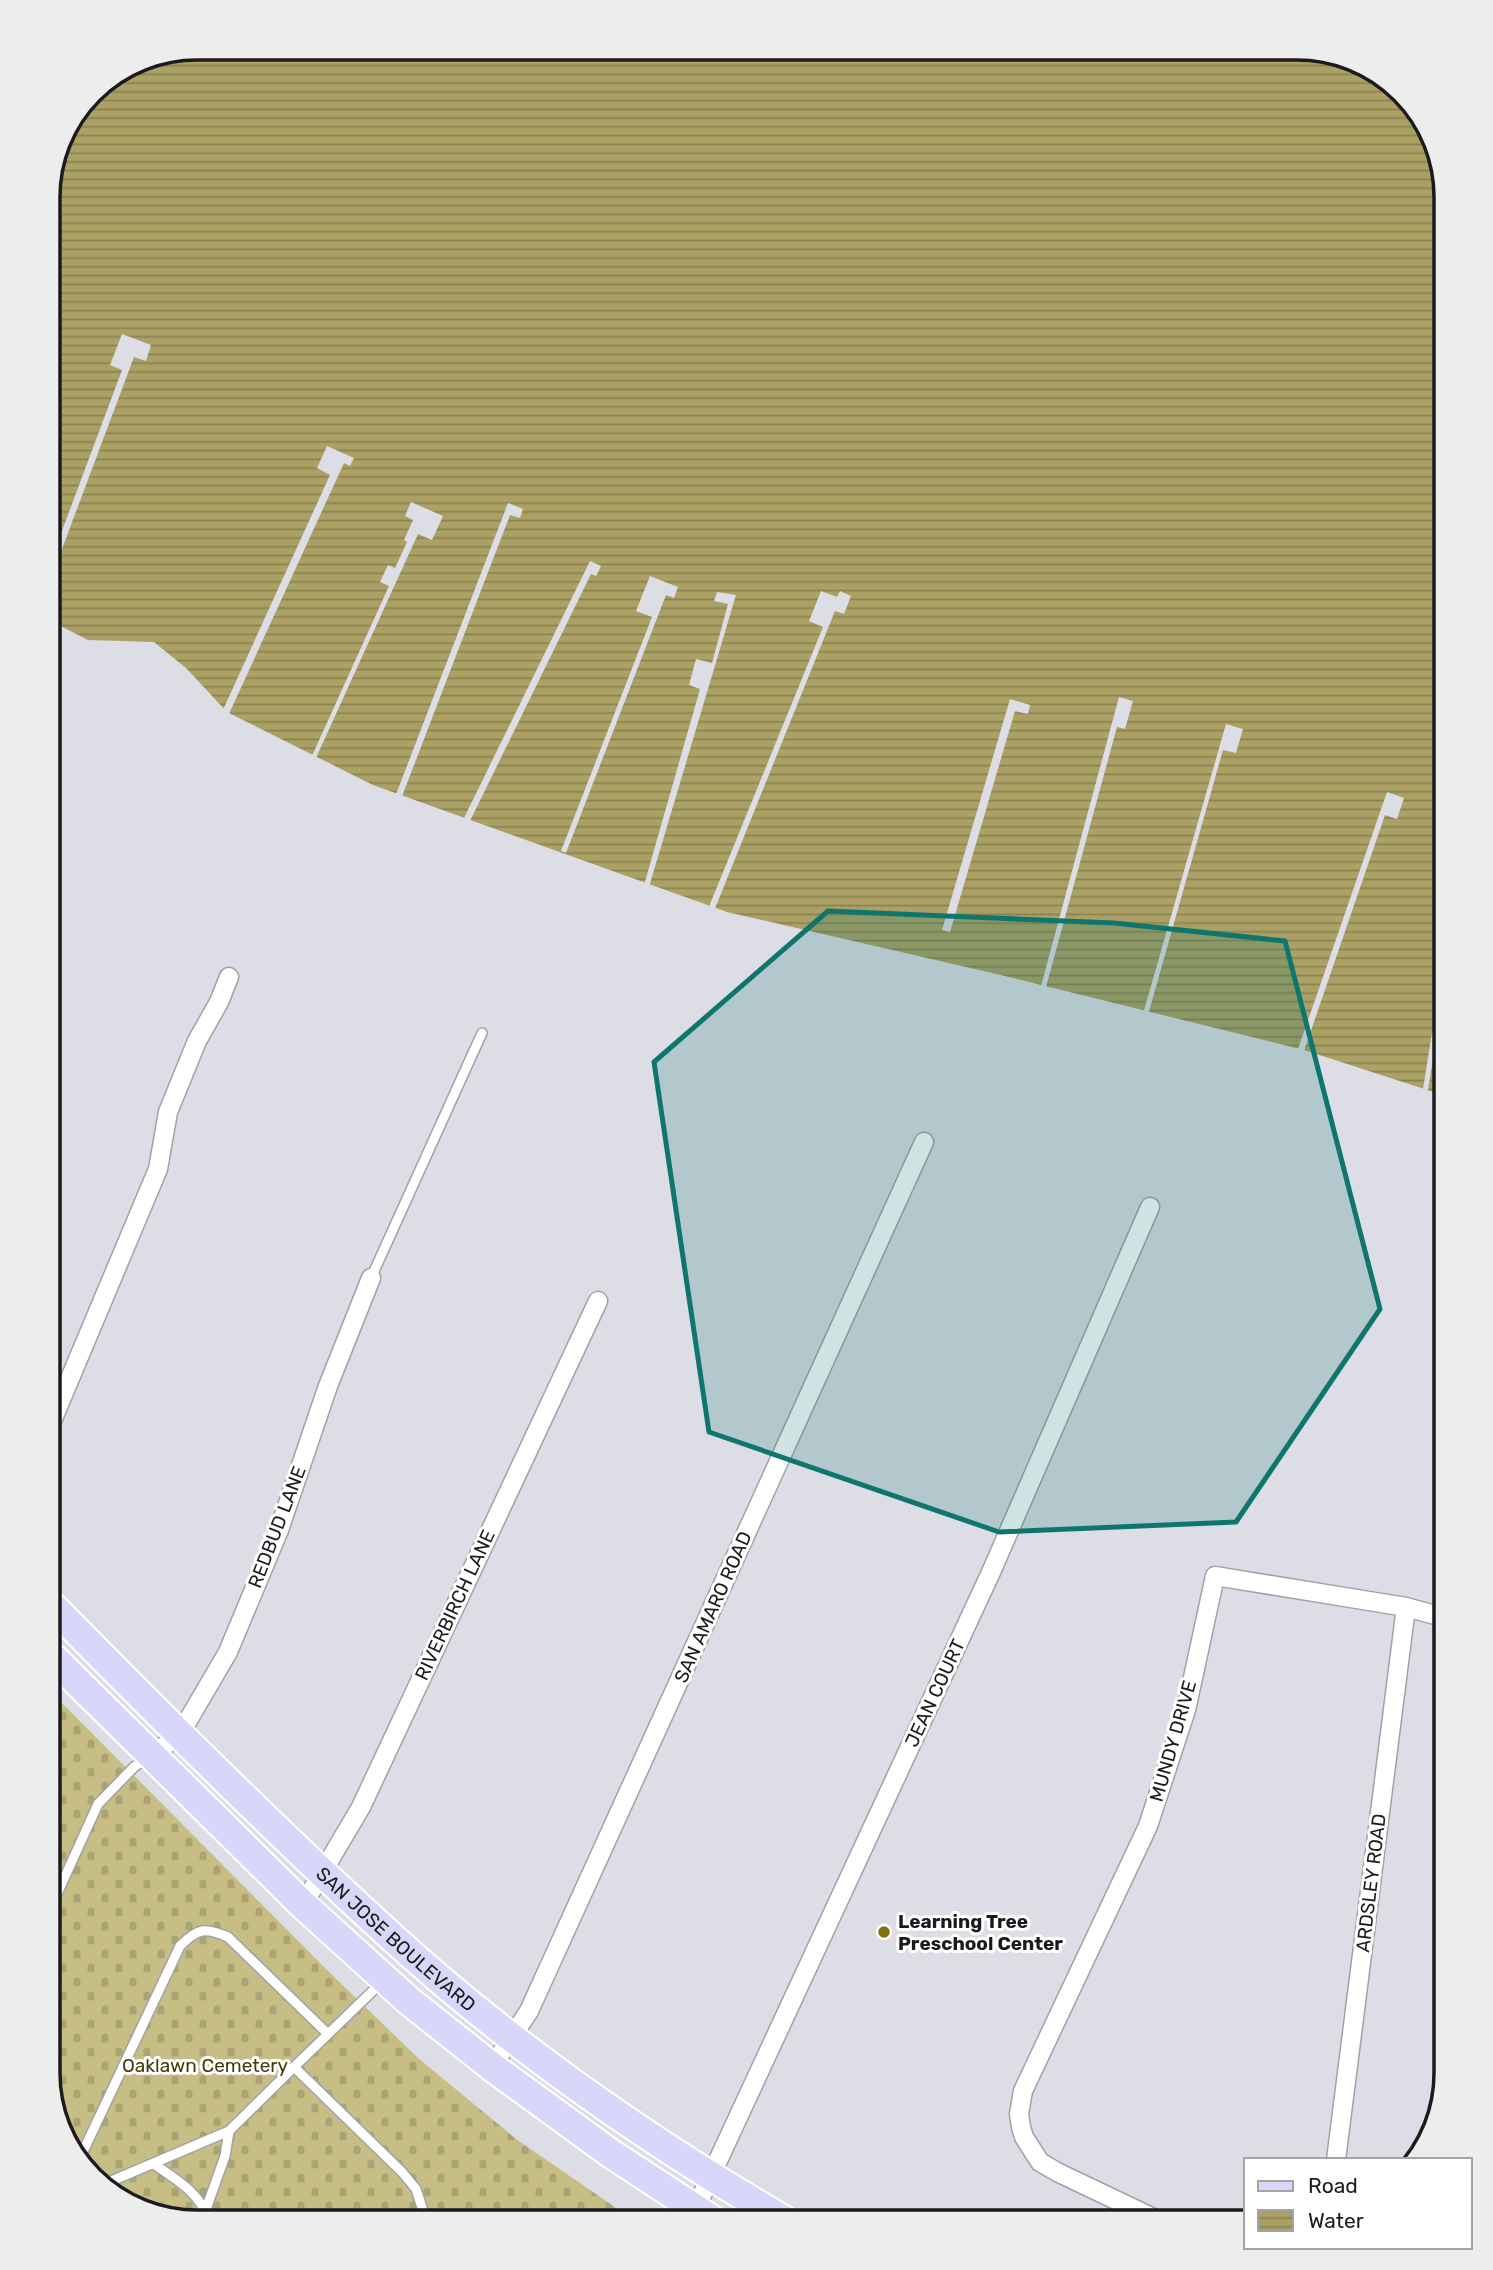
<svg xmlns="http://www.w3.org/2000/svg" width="1493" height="2270" font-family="Rubik,sans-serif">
  <defs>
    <pattern id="cemetery-stones" width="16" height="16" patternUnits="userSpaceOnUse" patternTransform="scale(1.75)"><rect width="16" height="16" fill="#c7be85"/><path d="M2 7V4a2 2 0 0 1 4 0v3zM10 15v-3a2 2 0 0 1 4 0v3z" fill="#aaa372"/></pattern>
    <pattern id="water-rules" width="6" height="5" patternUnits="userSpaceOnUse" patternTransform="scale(1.75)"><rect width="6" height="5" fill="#aba164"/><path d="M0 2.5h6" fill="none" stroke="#8a8252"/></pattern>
  </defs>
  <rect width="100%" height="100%" fill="#dddde5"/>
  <path fill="url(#cemetery-stones)" d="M47,1688L325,1968L418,2058L516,2139L638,2223L188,2222L114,2198L67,2148L47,2073Z"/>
  <path fill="url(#water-rules)" d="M197,47L1305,48L1371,68L1426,122L1446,197V1096L1304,1050L1005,976L727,912L373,785L227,712L186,668L154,642L88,640L47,619L48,188L63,131L91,91L140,58Z"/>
  <path fill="#dddde5" d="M122,334L151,345L146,361L134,357L47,589V571L122,370L110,365Z
    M327,446L354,458L350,466L344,463L228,716L222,712L330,475L317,468Z
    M411,502L443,516L432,540L418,534L315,760L311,758L389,586L380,582L388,565L395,568L407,542L404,540L413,520L405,516Z
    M508,503L523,509L520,518L510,515L401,799L395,797Z
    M590,561L601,566L596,576L591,574L470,821L464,818Z
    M650,576L678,587L674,598L666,595L566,853L561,851L652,617L636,611Z
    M821,591L837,597L840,591L851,596L844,614L835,611L714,911L708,909L823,627L809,621Z
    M717,592L736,595L649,887L644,885L700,689L689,685L696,659L712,663L728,604L714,601Z
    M1119,697L1133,701L1125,729L1117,727L1046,987L1041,986Z
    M1010,699L1030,705L1028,714L1015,711L950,932L942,930Z
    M1226,724L1243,729L1236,753L1223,750L1148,1015L1143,1014Z
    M1387,792L1404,798L1397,819L1385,815L1304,1051L1298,1049Z
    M1446,945V976L1428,1090L1423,1089Z"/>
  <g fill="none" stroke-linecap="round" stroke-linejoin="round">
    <defs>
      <path id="service" d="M371,1278L482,1033
        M47,1916L98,1804L134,1767L147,1758
        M294,2067L383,1981
        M79,2160L180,1946C198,1928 205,1927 228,1937L328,2034
        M154,2164C176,2179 203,2195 209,2222
        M102,2185L229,2131L294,2067L402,2172L416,2189L427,2223
        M206,2209L225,2156L229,2131"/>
      <path id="minor" d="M47,1433L158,1169L168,1112L197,1041L219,1002L229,977
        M151,1756L180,1734L228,1652L279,1530L328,1386L371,1278
        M303,1905L361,1807L598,1301
        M492,2067L529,2011L924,1142
        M1336,2160L1406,1607
        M689,2223L992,1570L1150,1207
        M1164,2223L1057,2172L1040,2162L1024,2137L1021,2127L1019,2114L1023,2091L1148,1826L1186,1710L1215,1576L1406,1607L1446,1618"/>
      <g id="primary">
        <path id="s1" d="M47,1601C140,1695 233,1789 329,1879C374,1921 419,1963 467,2002C567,2084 677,2158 789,2223"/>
        <path d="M47,1652L303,1905L409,2001L492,2067L610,2153L717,2223"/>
      </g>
    </defs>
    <use href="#service" stroke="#a1a1a9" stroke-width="12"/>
    <use href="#minor" stroke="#a1a1a9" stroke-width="21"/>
    <use href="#primary" stroke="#fff" stroke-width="32"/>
    <use href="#service" stroke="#fff" stroke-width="9"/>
    <use href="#minor" stroke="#fff" stroke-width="18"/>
    <use href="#primary" stroke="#d8d7f9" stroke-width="28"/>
  </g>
  <path fill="#0f766e" fill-opacity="0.2" stroke="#0f766e" stroke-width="5" stroke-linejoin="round" d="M828,911L1114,923L1285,941L1380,1309L1236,1522L999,1532L709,1432L654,1062Z"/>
  <circle fill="#7f7111" stroke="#fff" stroke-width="2.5" cx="884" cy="1932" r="7"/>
  <g text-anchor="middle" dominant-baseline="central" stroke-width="6" stroke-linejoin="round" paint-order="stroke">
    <g font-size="19" fill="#1b1b1e" stroke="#fff">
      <text transform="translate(277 1527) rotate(-69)">REDBUD LANE</text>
      <text transform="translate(455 1605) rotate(-65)">RIVERBIRCH LANE</text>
      <text transform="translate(713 1607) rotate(-66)">SAN AMARO ROAD</text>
      <text transform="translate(935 1693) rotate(-65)">JEAN COURT</text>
      <text transform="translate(1173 1741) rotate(-74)">MUNDY DRIVE</text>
      <text transform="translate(1371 1883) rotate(-83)">ARDSLEY ROAD</text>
      <text stroke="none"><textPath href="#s1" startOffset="486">SAN JOSE BOULEVARD</textPath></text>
    </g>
    <g font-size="19" font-weight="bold" fill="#1b1b1e" stroke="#fff" text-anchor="start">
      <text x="898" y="1921">Learning Tree<tspan x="898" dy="22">Preschool Center</tspan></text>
    </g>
    <g font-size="19" fill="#423b08" stroke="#fff">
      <text x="205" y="2065">Oaklawn Cemetery</text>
    </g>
  </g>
  <path d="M0 0H1493V2270H0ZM197 60H1297A137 137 0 0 1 1434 197V2073A137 137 0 0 1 1297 2210H197A137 137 0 0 1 60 2073V197A137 137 0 0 1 197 60Z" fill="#ededed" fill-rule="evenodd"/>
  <path fill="none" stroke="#1b1b1e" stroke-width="3.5" d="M197 60H1297A137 137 0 0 1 1434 197V2073A137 137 0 0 1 1297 2210H197A137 137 0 0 1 60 2073V197A137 137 0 0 1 197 60Z"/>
  <rect x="1244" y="2158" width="228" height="91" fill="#ffffff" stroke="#a4a4a5" stroke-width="2"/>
  <rect x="1258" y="2181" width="35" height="10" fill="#d8d7f9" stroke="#a4a4a5" stroke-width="2"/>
  <text x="1308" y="2193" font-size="21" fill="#1b1b1e">Road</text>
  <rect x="1258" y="2210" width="35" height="21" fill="url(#water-rules)" stroke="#a4a4a5" stroke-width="2"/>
  <text x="1308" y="2228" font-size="21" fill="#1b1b1e">Water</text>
</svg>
